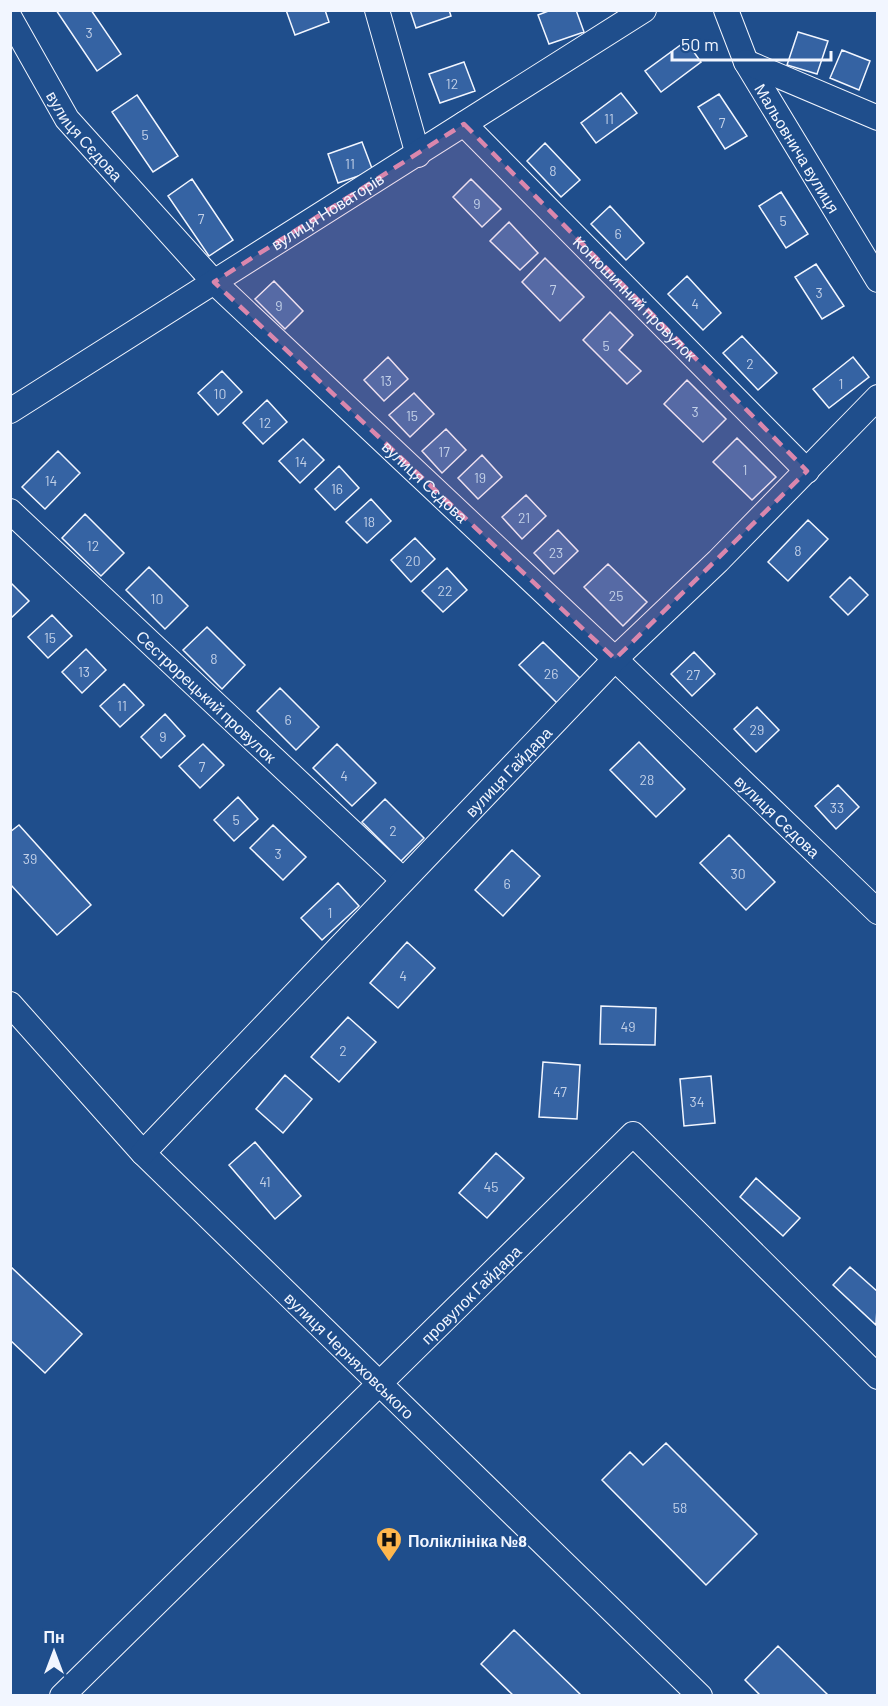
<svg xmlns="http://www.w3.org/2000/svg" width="888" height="1706" font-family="Barlow,sans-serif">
  <rect width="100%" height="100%" fill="#1f4e8c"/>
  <path fill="#3563a3" stroke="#f2f6ff" stroke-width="1.5" d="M56,10H91L121,54L97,71Z
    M286,10H325L329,22L295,35Z
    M410,10H449L451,16L416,28Z
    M551,10H576L584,32L549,44L538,15Z
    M798,32L828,41L817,74L787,65Z
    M686,41L701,62L661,92L645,71Z
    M842,50L870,61L859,90L830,78Z
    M464,62L475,91L440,103L429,74Z
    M621,93L637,113L596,143L581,123Z
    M719,94L747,136L725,149L698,107Z
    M137,95L178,156L153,172L112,112Z
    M362,142L373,171L338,183L328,154Z
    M545,143L580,180L561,197L527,161Z
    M192,179L233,240L209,256L168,196Z
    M471,179L501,209L482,227L453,197Z
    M781,192L808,234L786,248L759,206Z
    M610,206L644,243L626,260L591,224Z
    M509,222L538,253L520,270L490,241Z
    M545,258L584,297L560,321L522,282Z
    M816,264L844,306L822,319L795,277Z
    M687,276L721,313L703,330L668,294Z
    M274,281L303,311L285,329L255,299Z
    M610,312L633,335L619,350L641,371L627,384L583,340Z
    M742,336L777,373L758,390L723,353Z
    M388,357L408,379L384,401L364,380Z
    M853,357L869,377L829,408L813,389Z
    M222,371L242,392L218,415L198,393Z
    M687,380L726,419L703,442L664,404Z
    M414,393L434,414L410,437L389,415Z
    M267,400L287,422L263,444L243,423Z
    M446,429L466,450L442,473L422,451Z
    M737,438L776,477L752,500L713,462Z
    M303,439L324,460L300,483L279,461Z
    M58,451L80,473L45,509L22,487Z
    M482,455L502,477L478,499L458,478Z
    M339,466L359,488L335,510L315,489Z
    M526,495L546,516L522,539L502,517Z
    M371,499L391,521L367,543L346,522Z
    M85,514L124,553L101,576L62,538Z
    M808,520L828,539L788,581L768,562Z
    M558,530L578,551L554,574L534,553Z
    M415,538L435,559L411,582L391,560Z
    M608,564L647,602L623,626L584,587Z
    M149,567L188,606L165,629L126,590Z
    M447,568L467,590L443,612L422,591Z
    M850,577L868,595L848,615L830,597Z
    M10,582L29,601L10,619Z
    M52,615L72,636L48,658L28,637Z
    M207,627L245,665L222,689L183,650Z
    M543,642L582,680L558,704L519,665Z
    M86,649L106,670L82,693L62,672Z
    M694,652L715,674L692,696L671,674Z
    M124,684L144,705L120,727L100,706Z
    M280,688L319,727L296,750L257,711Z
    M757,707L779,730L756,752L734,729Z
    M165,714L185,736L161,758L141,737Z
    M639,742L685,789L656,817L610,770Z
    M203,744L224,765L200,788L179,766Z
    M337,744L376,783L352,806L313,768Z
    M838,785L859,807L836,829L815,806Z
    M238,797L258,819L234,841L214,820Z
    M385,799L424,838L401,861L362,822Z
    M19,825L91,905L57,935L10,884V832Z
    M273,825L306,857L283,880L250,848Z
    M729,835L775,882L746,910L700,863Z
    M512,850L540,876L503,916L475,890Z
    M338,883L359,906L322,940L301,918Z
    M407,942L435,968L398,1008L370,983Z
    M601,1006L656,1008L655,1045L600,1044Z
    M348,1017L376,1042L339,1082L311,1057Z
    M543,1062L580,1065L577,1119L539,1117Z
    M285,1075L312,1099L283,1133L256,1109Z
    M711,1076L715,1123L684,1126L680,1079Z
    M255,1142L301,1196L275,1219L229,1165Z
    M496,1153L524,1178L487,1218L459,1193Z
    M756,1178L800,1218L783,1236L740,1197Z
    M10,1266L82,1334L45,1373L10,1340Z
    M850,1267L878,1292L876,1325L833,1285Z
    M666,1443L757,1534L706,1585L602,1480L630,1452L643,1465Z
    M514,1630L582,1696H514L481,1664Z
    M778,1646L829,1696H761L745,1680Z"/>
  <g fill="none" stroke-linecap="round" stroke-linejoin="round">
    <defs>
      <g id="minor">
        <path d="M377,10L418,155"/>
        <path id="s1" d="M726,10L746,62L878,280"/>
        <path id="s2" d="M10,18L67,119L214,282L615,659L878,912"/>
        <path d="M746,62L878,118"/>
        <path id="s3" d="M464,124L807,471"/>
        <path id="s4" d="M10,411L644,10"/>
        <path id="s5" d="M10,511L403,880"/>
        <path id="s6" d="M10,1004L143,1153L700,1696"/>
        <path id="s7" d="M143,1153L615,659L718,561L878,397"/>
        <path id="s8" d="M62,1696L633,1134L878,1377"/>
      </g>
    </defs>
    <use href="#minor" stroke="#f2f6ff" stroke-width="26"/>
    <use href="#minor" stroke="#1f4e8c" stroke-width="24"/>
  </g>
  <path fill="#da87ad" fill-opacity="0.2" stroke="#da87ad" stroke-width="4.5" stroke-dasharray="12 8" stroke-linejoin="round" d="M464,124L807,471L615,659L214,282Z"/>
  <defs>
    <symbol id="hospital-pin" viewBox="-11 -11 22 30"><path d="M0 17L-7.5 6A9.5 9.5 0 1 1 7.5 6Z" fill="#ffb74d" stroke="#1f4e8c"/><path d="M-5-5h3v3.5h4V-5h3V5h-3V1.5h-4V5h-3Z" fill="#111"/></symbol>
  </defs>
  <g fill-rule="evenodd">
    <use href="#hospital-pin" x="374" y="1525" width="30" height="40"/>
  </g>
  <g text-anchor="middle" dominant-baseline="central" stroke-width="4.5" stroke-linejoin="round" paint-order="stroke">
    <g font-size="14" fill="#c3d1e8">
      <text x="89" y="32">3</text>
      <text x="452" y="83">12</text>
      <text x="609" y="118">11</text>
      <text x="722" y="122">7</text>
      <text x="145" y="134">5</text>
      <text x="350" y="163">11</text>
      <text x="553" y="170">8</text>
      <text x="477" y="203">9</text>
      <text x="201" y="218">7</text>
      <text x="783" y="220">5</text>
      <text x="618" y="233">6</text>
      <text x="553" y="289">7</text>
      <text x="819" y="292">3</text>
      <text x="695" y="303">4</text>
      <text x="279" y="305">9</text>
      <text x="606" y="345">5</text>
      <text x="750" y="363">2</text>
      <text x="386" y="380">13</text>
      <text x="841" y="383">1</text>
      <text x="220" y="393">10</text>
      <text x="695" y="411">3</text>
      <text x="412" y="415">15</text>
      <text x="265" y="422">12</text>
      <text x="444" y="451">17</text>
      <text x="301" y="461">14</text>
      <text x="745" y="469">1</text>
      <text x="480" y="477">19</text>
      <text x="51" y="480">14</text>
      <text x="337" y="488">16</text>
      <text x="524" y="517">21</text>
      <text x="369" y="521">18</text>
      <text x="93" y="545">12</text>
      <text x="798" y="550">8</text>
      <text x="556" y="552">23</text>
      <text x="413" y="560">20</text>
      <text x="445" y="590">22</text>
      <text x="616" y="595">25</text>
      <text x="157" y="598">10</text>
      <text x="50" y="637">15</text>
      <text x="214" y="658">8</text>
      <text x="84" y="671">13</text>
      <text x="551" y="673">26</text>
      <text x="693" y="674">27</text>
      <text x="122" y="705">11</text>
      <text x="288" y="719">6</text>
      <text x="757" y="729">29</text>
      <text x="163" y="736">9</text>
      <text x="202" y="766">7</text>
      <text x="344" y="775">4</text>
      <text x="647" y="779">28</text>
      <text x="837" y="807">33</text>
      <text x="236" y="819">5</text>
      <text x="393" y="830">2</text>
      <text x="278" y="853">3</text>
      <text x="30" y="858">39</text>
      <text x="738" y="873">30</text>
      <text x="507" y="883">6</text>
      <text x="330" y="912">1</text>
      <text x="403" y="975">4</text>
      <text x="628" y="1026">49</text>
      <text x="343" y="1050">2</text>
      <text x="560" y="1091">47</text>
      <text x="697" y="1101">34</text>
      <text x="265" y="1181">41</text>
      <text x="491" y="1186">45</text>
      <text x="680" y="1507">58</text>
    </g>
    <g font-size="16" fill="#f2f6ff" stroke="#1f4e8c">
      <text stroke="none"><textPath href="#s2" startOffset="140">вулиця Сєдова</textPath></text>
      <text stroke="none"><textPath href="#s1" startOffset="156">Мальовнича вулиця</textPath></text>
      <text stroke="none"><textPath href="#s4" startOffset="375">вулиця Новаторів</textPath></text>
      <text stroke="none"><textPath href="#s3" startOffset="244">Конюшинний провулок</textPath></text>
      <text stroke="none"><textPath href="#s2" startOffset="626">вулиця Сєдова</textPath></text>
      <text stroke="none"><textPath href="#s5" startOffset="270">Сестрорецький провулок</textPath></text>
      <text stroke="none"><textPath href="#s7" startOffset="528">вулиця Гайдара</textPath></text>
      <text stroke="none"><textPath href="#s2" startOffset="1112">вулиця Сєдова</textPath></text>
      <text stroke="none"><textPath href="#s8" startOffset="573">провулок Гайдара</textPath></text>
      <text stroke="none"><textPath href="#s6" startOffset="489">вулиця Черняховського</textPath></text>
    </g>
    <g font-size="16" font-weight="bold" fill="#f2f6ff" stroke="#1f4e8c" text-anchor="start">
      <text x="408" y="1540">Поліклініка №8</text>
    </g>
  </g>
  <rect width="888" height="1706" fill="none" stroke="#f2f6ff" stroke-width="24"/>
  <g transform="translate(54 1652)" stroke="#1f4e8c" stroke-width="4.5" paint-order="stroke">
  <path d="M0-4.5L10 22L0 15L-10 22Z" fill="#f2f6ff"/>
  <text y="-9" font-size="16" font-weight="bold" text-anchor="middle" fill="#f2f6ff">Пн</text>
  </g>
  <path d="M672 51v9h159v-9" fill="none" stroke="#f2f6ff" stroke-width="3"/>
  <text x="681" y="51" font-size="18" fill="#f2f6ff" stroke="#1f4e8c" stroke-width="4.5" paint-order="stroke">50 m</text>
</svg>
